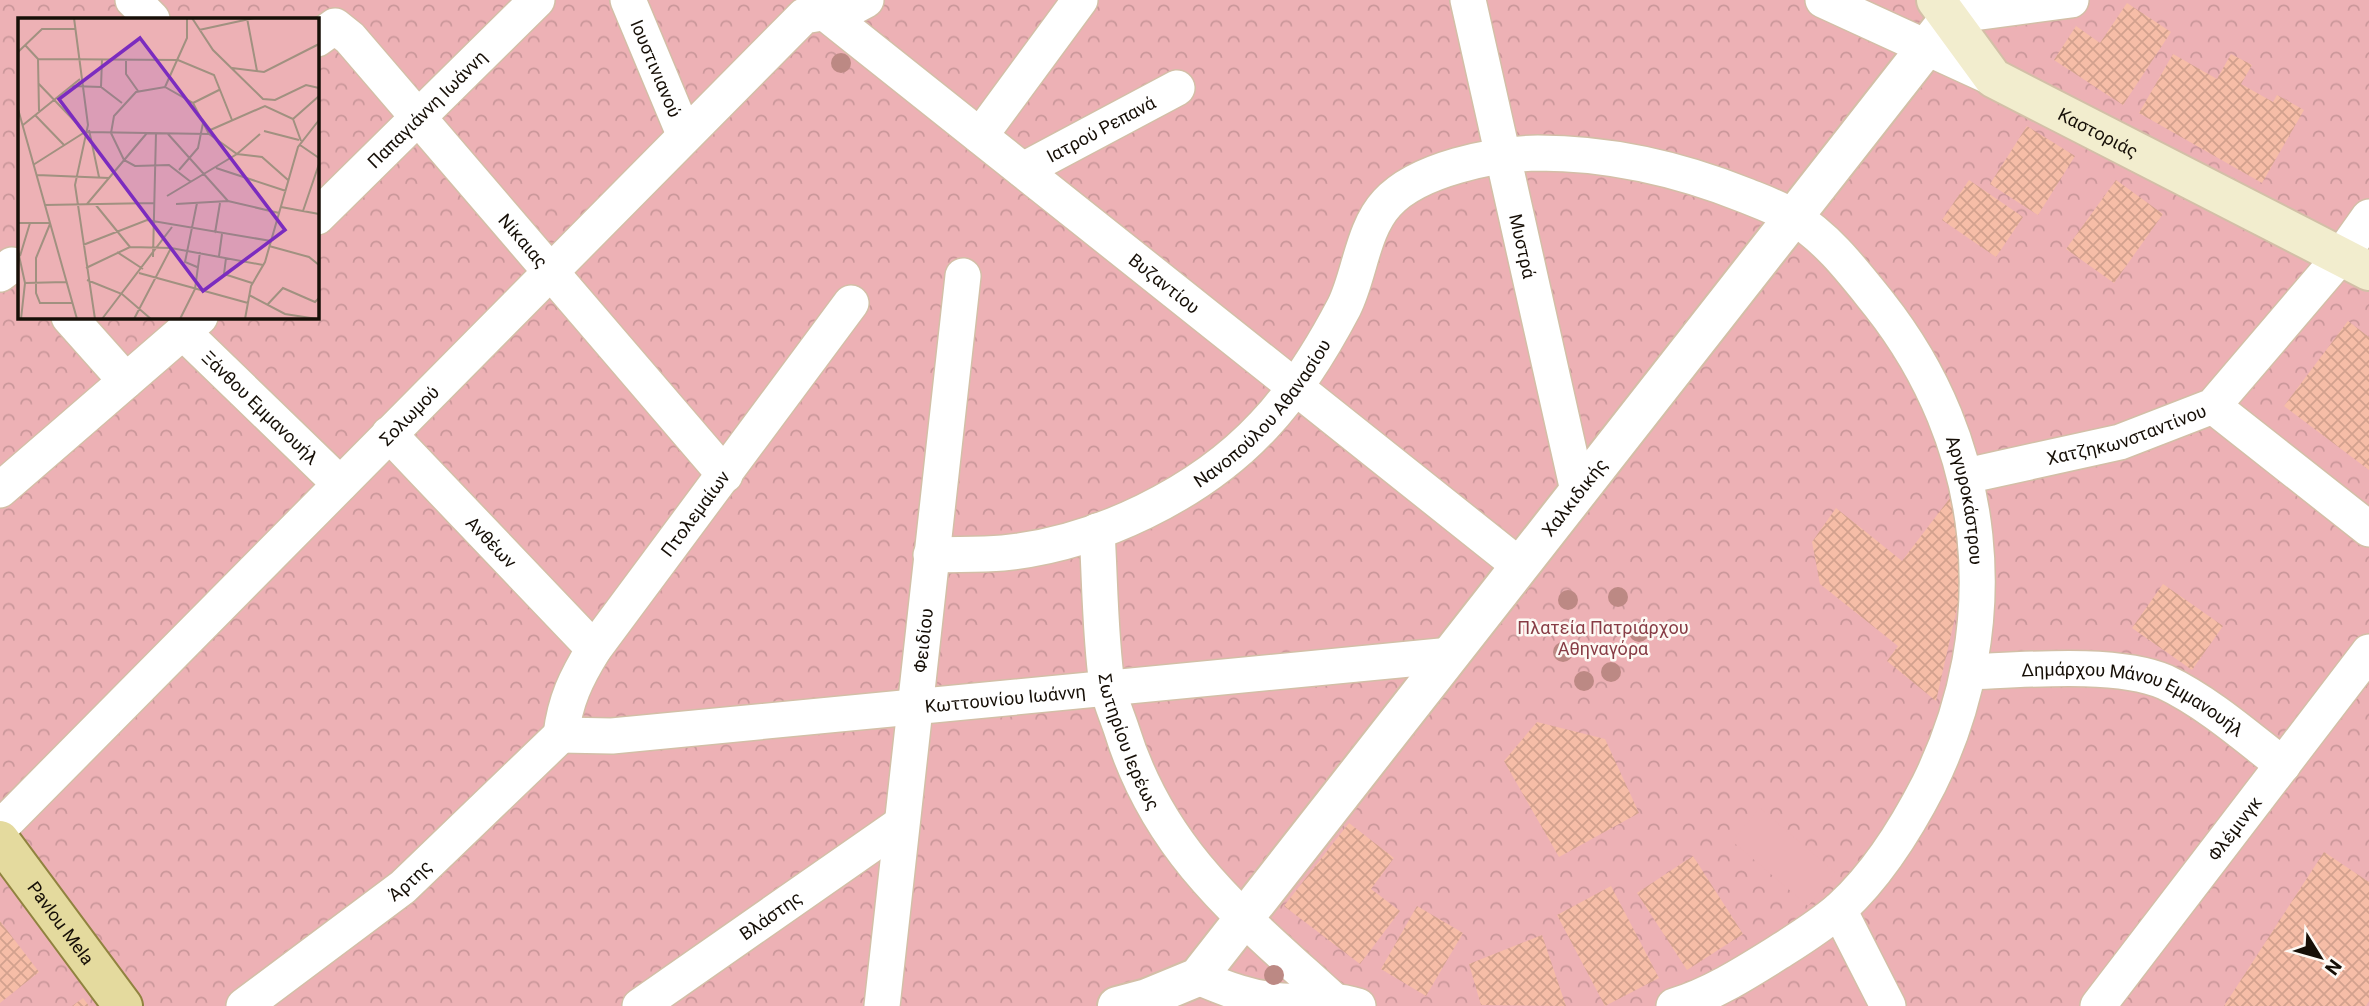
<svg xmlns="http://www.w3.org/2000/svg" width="2369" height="1006" font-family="Roboto,sans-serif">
  <defs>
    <pattern id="park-crowns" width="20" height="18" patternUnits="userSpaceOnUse" patternTransform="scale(1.75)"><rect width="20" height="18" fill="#edb1b5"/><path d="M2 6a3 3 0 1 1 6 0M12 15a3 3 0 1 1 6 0" fill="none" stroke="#ca979a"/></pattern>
    <pattern id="building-cross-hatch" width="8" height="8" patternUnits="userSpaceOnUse" patternTransform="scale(1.75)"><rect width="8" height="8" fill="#f6bda7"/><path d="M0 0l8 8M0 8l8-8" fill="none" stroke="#d2a18e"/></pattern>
  </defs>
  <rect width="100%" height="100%" fill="#fde8d0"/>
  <path fill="url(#park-crowns)" fill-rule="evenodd" d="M0,0H2369V1006H0ZM19,19H317V317H19Z"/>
  <path fill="#edb1b5" d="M1760,808L1836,873L1808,906L1732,841Z"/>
  <path fill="url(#building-cross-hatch)" d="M2127,3L2171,32L2123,105L2054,60L2076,26L2100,43Z
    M2173,54L2217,79L2231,54L2252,65L2241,84L2273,102L2277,95L2304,110L2262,183L2139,113Z
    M2027,126L2075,156L2038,215L1990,184Z
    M1969,180L2023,217L1996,257L1942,220Z
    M2116,180L2163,214L2114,283L2066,249Z
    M2348,321L2369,337V470L2284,406Z
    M1953,494L1958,519L1960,595L1936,701L1887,661L1898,646L1820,584L1812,542L1836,508L1902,561Z
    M2163,584L2223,626L2192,670L2132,628Z
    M1537,722L1605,739L1639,813L1559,857L1504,761Z
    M1349,823L1394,858L1371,889L1400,911L1360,964L1284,906Z
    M2324,852L2369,882V1001L2366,1006H2224Z
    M1693,856L1743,934L1687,970L1637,893Z
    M1611,886L1659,978L1605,1006L1557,915Z
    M1417,906L1463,933L1426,996L1381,969Z
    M0,921L39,972L0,1003Z
    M1542,935L1566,1006L1481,1005L1469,964Z
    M83,998L89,1006H72Z"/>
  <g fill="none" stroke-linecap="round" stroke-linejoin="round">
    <defs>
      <g id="minor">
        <path d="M133,0L152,19"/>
        <path id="s1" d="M628,0L684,134"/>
        <path id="s2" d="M1468,0L1578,491"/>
        <path d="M1823,0L1993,78"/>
        <path id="s3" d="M814,4L1520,566"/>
        <path d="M1951,16L2071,0"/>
        <path id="s4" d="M317,39L335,26L350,38L725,475"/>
        <path d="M980,136L1080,0"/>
        <path id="s5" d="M1023,170L1177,88"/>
        <path id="s6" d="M317,217L537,0"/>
        <path d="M0,274L12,265L19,266"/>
        <path d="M69,317L126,381"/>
        <path id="s7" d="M183,332L340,484"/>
        <path d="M2213,406L2369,529"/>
        <path id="s8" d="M389,434L594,649"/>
        <path id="s9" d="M1966,476L2120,442L2213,406L2342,255L2369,217"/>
        <path d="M0,490L200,317"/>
        <path id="s10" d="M1097,531C1100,582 1100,635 1107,685C1110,700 1117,716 1122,731C1160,853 1241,916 1332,999"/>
        <path id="s11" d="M931,555C955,554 979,555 1003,553C1096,544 1200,494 1264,425C1295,392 1323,347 1344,307C1360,275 1362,230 1387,203C1418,169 1493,154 1538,153C1611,153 1680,169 1747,196C1762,202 1779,208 1793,217C1828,238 1854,273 1879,304C1989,443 2008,624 1929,784C1906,829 1878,874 1841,908C1821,926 1796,941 1774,955C1742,975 1710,995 1674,1006"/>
        <path id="s12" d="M1968,672C2021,670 2118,661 2165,682C2207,702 2246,736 2283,765"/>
        <path id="s13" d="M561,735L612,736L1451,655"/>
        <path id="s14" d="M561,735C565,701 576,678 594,649L851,303"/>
        <path id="s15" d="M0,828L804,16L851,8L866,0"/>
        <path d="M1839,910L1888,1006"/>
        <path d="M1198,977C1226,989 1252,999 1282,1001C1313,1003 1326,997 1358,1006"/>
        <path id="s16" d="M244,1006L403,887L561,735"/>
        <path id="s17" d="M640,1006L901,824"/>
        <path id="s18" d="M882,1006L963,276"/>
        <path id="s19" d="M2098,1006L2369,652"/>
      </g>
      <g id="tertiary">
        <path id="s20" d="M1117,1006L1147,998L1198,977L1951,16L1952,0"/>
      </g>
      <g id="secondary">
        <path id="s21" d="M1936,0L1993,78L2369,271"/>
      </g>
      <g id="primary">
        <path id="s22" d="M0,840L123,1006"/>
      </g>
    </defs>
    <use href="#minor" stroke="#d3bfa7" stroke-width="38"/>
    <use href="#tertiary" stroke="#d3bfa7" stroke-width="42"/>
    <use href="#secondary" stroke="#d3bfa7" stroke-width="42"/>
    <use href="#primary" stroke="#90833f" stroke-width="42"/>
    <use href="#minor" stroke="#fff" stroke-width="35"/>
    <use href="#tertiary" stroke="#fff" stroke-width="38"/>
    <use href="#secondary" stroke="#f2edce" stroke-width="38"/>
    <use href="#primary" stroke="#e4da9e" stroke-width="38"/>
  </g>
  <g fill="#bc8984">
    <circle cx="841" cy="63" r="10"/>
    <circle cx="1618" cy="597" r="10"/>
    <circle cx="1568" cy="600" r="10"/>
    <circle cx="1639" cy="632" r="10"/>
    <circle cx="1563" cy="652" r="10"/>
    <circle cx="1611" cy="672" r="10"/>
    <circle cx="1584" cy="681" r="10"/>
    <circle cx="1274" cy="975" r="10"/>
  </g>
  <g text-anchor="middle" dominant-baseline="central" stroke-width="5" stroke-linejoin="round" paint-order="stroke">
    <g font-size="18" fill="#160f07" stroke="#fdf9f4">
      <text stroke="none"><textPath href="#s1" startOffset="74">Ιουστινιανού</textPath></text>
      <text stroke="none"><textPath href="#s6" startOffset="154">Παπαγιάννη Ιωάννη</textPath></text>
      <text stroke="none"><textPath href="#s5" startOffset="88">Ιατρού Ρεπανά</textPath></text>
      <text stroke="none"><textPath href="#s21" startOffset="215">Καστοριάς</textPath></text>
      <text stroke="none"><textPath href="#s4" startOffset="308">Νίκαιας</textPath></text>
      <text stroke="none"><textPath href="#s2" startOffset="252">Μυστρά</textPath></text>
      <text stroke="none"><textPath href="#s3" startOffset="448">Βυζαντίου</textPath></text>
      <text stroke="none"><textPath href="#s7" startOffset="108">Ξάνθου Εμμανουήλ</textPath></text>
      <text stroke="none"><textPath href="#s11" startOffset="376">Νανοπούλου Αθανασίου</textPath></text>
      <text stroke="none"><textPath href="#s15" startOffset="581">Σολωμού</textPath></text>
      <text stroke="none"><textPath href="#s9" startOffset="166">Χατζηκωνσταντίνου</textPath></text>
      <text stroke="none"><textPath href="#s20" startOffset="696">Χαλκιδικής</textPath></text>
      <text stroke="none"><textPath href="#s11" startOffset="1393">Αργυροκάστρου</textPath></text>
      <text stroke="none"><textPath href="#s14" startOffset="262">Πτολεμαίων</textPath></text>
      <text stroke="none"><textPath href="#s8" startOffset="149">Ανθέων</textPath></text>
      <text stroke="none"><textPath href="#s18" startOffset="368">Φειδίου</textPath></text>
      <text stroke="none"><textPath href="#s13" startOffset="446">Κωττουνίου Ιωάννη</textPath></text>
      <text stroke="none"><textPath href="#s12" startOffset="172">Δημάρχου Μάνου Εμμανουήλ</textPath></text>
      <text stroke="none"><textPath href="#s10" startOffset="215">Σωτηρίου Ιερέως</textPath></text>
      <text stroke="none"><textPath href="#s19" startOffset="224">Φλέμινγκ</textPath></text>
      <text stroke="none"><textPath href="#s16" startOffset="208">Άρτης</textPath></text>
      <text stroke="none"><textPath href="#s17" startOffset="159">Βλάστης</textPath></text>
      <text stroke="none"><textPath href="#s22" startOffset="103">Pavlou Mela</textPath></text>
    </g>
    <g font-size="18" fill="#873c45" stroke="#fdf9f4">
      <text x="1603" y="627">Πλατεία Πατριάρχου<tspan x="1603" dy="21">Αθηναγόρα</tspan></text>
    </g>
  </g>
  <g transform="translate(18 18)">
    <rect width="301" height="301" fill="#fde8d0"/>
    <path d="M0,0H301V301H0Z" fill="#edb1b5"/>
    <path fill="none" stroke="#a19180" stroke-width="2" d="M56,0L70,107L57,167L77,301M174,0L195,32L245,81L257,82L288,67L301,70M229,0L239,53M181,12L236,0M7,27L20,41L21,93M0,34L24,11H57M20,41L160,42L196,57L214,102M108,41V56L120,73M214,50L246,54L301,26M20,65L67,114M53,68L83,69L104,85M83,69L84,41M147,69L169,20V0M175,85L201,72M0,91L59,301M17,97L46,127M275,101L301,78M5,107L62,61M71,112L81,159M190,113L247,88L275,101L283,123M246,113L281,122M68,114L191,116M150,116L210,183M191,116L219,136L244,139L270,162M282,127L301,140M15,147L67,114M198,150L268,173M161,152L180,130L185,105M19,157L91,160M173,164L151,147L117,148L106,142L93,115L96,98L118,74L147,69L175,85L191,116M149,178L219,136L242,116M69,186L129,115M77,186L112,229M158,186L210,183L261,195M27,187L136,185M263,189L301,196M285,193L301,146M0,205H31M32,206L18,240V275L22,285H54M197,215L202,185M65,227L129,202L253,223M251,228L291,239L301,247M0,233L7,265L3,301M99,234L125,251M2,238L12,205M201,238L204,216M135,239L138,115M208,240L206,256L234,265M179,249L167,244L179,185M68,250L112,229L153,230L245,247M121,255L230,285M69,262L104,276L133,301M7,265L48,264M231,277L267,296L299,301M250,286L265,270L297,284L301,280M84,301L154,209M116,301L153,230M162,301L177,271L182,234M227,301L233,268L247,244L280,129L301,102"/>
    <path fill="#7b2cbf" fill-opacity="0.15" stroke="#7b2cbf" stroke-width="3.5" d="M122,20L267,212L185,273L41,81Z"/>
    <rect width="301" height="301" fill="none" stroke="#160f07" stroke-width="3.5"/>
  </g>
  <g transform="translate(2320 957) rotate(127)" stroke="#fdf9f4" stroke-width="5" paint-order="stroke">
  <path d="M0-5L12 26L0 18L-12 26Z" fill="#160f07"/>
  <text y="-10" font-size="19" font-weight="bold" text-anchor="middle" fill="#160f07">N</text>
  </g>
</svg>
